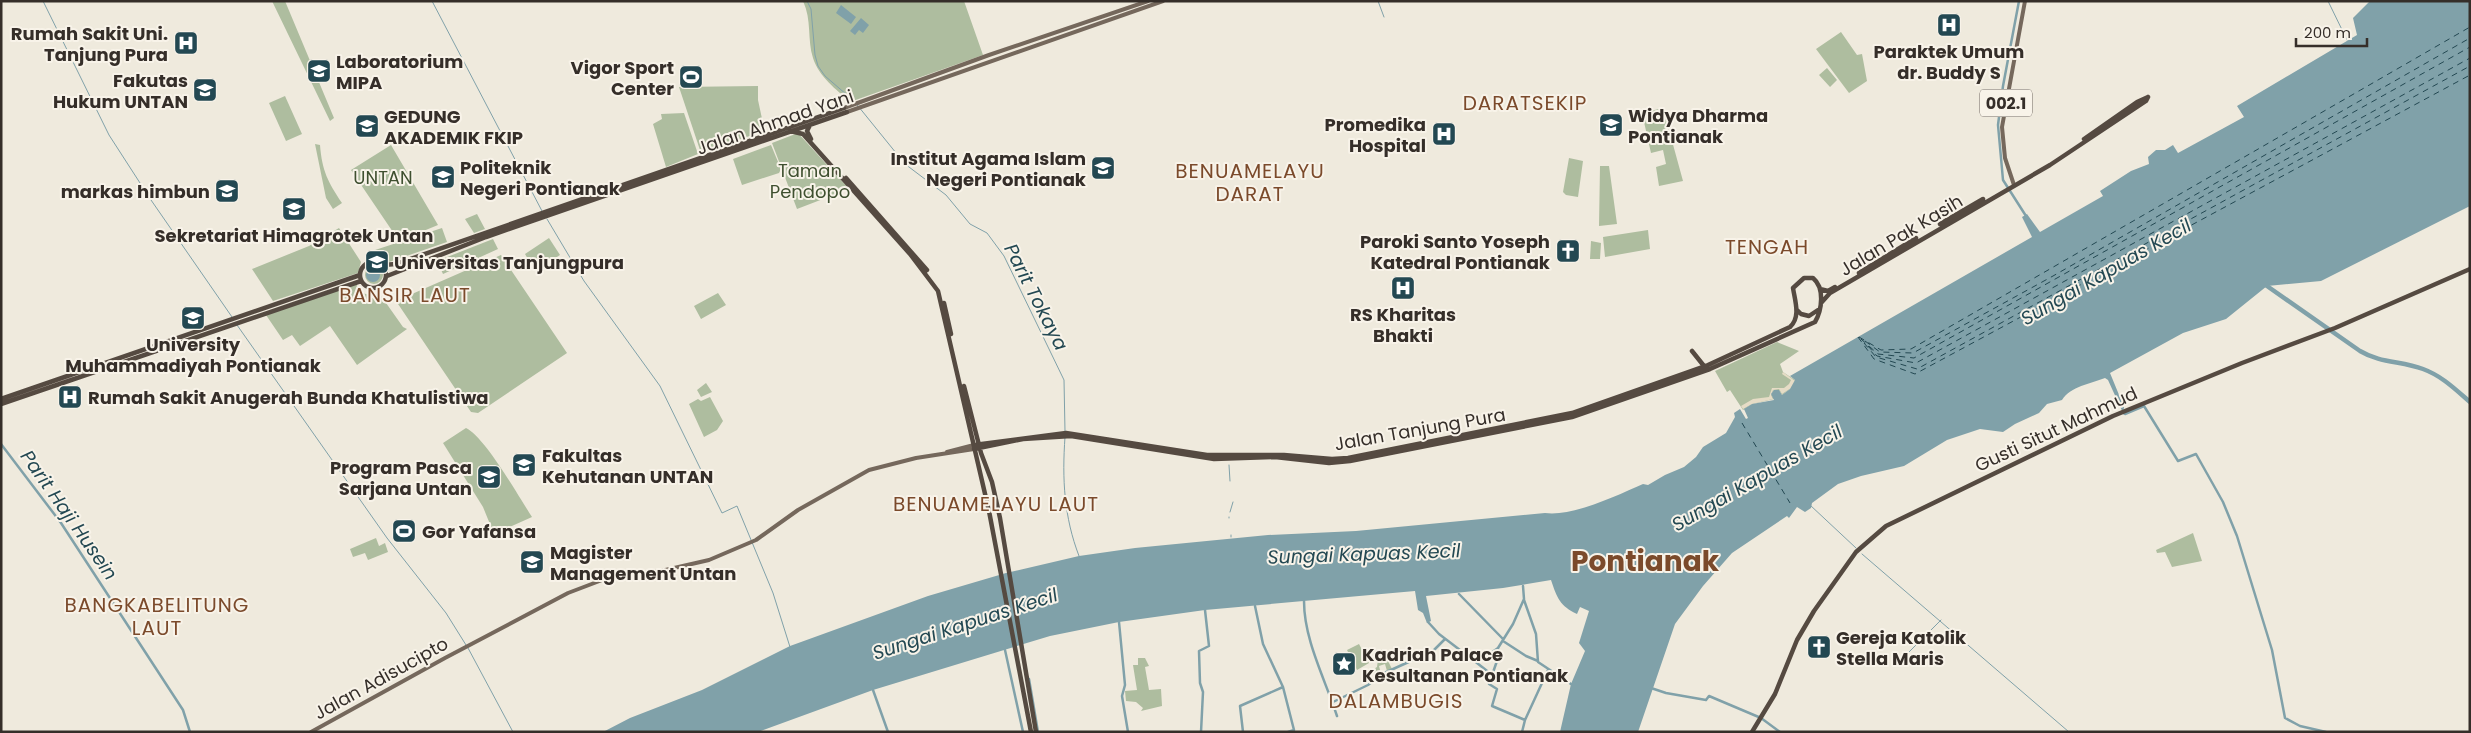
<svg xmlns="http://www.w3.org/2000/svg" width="2471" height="733" font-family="Poppins,sans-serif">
  <rect width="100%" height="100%" fill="#efeadd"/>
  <path fill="#aebd9f" d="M272,1H285L334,118L330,121Z
    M803,1H964L983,55L850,102C836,89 819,77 813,58C807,39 812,20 803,1Z
    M1841,32L1857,55L1862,54L1867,81L1849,93L1816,49Z
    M1827,68L1837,80L1830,87L1819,75Z
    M758,86V100L764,128L761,132L701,153L679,87Z
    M285,96L302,134L286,141L269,103Z
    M1663,108L1683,181L1659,186L1656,167L1666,164L1663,150L1651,153L1642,113Z
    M684,113L698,154L666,167L653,124L662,119L661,114Z
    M798,133L849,189L797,209L772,143Z
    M315,144L320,145C322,171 328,182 342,203L333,209L326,198Z
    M391,145L438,225L399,241L351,170Z
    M771,145L781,169L779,173L742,185L733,159Z
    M1569,158L1583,161L1578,197L1566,195L1563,192Z
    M1600,166H1609L1617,224L1599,226Z
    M477,214L485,229L474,233L465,219Z
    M339,228L361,262L358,273L273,301L252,269L309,246Z
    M442,228L447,242L389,262L378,256H368L366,253Z
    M1648,230L1650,249L1605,257L1603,237Z
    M549,238L560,255L535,271L525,254Z
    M493,239L498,249L443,274L437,261Z
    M1591,241L1601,243L1600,259H1590Z
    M501,255L567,353L478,413L471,412L396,301Z
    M365 275a9 9 0 1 1 18 0a9 9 0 1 1-18 0Z
    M356,284L362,293L370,295L379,293L403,327L407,329L357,365L330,326L300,346L292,335L283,340L266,315Z
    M718,293L726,305L701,319L694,306Z
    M1777,342L1799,351L1780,364L1783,372L1795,380L1790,389L1782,395L1779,390H1774L1771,394L1774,399L1752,404L1743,410L1730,390L1727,392L1715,371Z
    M706,383L712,392L701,397L697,390Z
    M710,397L723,421L717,430L704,437L689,404L698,399L701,401Z
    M466,428C485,437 519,497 532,517L494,534L483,507L443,443Z
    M2193,533L2202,561L2172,567L2165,552L2157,553L2156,550Z
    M376,538L379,546L385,543L388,552L368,560L365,553L353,557L350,549Z
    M1359,644L1369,663L1357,670L1347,650Z
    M1382,649L1392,669L1387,671L1385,664L1379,666L1381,674L1376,678L1372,670L1377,667L1378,659L1375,653Z
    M1138,658H1145L1149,666L1145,667L1149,690L1161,689L1162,706L1141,711L1143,708L1136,702L1126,701L1125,691L1137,690L1133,665H1138Z"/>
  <path fill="#e6dcc6" d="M1783,372L1795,381L1791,388L1782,394L1779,389L1773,390L1771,395L1773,399L1752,404L1743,409L1741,406L1753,399L1769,397L1772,388H1784L1789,384L1791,380L1782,374Z"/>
  <path fill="#80a1a9" d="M2370,1H2470V206L2321,281L2267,286L2226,319L2183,333L2110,373L2124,407L2123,413L2108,380L2105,378C2090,384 2071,386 2062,400L2047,404L2039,413L2015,424L2003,432L1980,429L1947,440L1904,466L1861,476L1838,484L1812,503L1811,508L1805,512L1797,507L1789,518L1787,516L1732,553L1703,586L1675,624L1638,732H1560L1571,684L1585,651L1579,643L1589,611L1580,607L1577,614C1560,606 1557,598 1551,580L1503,588L1426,596L1431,621L1427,623L1423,613L1418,610L1415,591L1205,610L1119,622L1050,636L873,690L758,732H603L630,718L702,690L790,646L928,596L1006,573L1079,556L1135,548L1268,535L1356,531L1545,513C1572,517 1618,495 1643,484L1648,485L1665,475L1684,467L1696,457L1703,447L1726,433L1735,417L1734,413L1740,409L1746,419L1748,418L1744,409L1752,404L1774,400L1771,394L1774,390H1779L1782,395L1790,389L1795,380L1790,376L2032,237L2022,217L2027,214L2040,232L2103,196L2100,191L2131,171L2149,164L2148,157L2156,150H2165L2173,145L2178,153L2244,117L2237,106L2357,35L2353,18Z
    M841,5L856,17L851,24L836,13Z
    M861,18L869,25L863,33L859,30L855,35L850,31Z
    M366 275a7 7 0 1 1 14 0a7 7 0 1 1-14 0Z"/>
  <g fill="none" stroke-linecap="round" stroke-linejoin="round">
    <path stroke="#80a1a9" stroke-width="1" d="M43,1L109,135L151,200L232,317
      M432,1L542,211
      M807,1L811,9L815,55L818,66L825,76L854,101L905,164L946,195L970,224L987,233L1004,256L1064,380L1065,431
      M1378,1L1384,17
      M2328,1L2347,40
      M547,219L584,281L660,386L722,513L737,506L773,593L790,647
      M237,325L387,538L446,613L466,645
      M1065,437C1062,479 1064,517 1079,556
      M1229,465L1230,481
      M1810,505L1856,548
      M1230,512L1233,502
      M1229,517V518
      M1231,535V537
      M1862,554L2069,732
      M468,648L513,732
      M1906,655L1941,620"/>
    <path stroke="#80a1a9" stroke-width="2.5" d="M2019,1L2003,86L1998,125L2003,180L2026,216
      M2123,413L2125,414L2144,406L2178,461L2196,454L2223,502L2237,536L2272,650L2285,718L2300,726L2326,732
      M1,444L61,523L183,710L190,732
      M1523,586L1524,599L1513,624L1498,648V658L1489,684L1497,689L1492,706L1525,720
      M1459,594L1503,639
      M1524,600L1536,634L1538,662L1571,684
      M1304,601C1304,640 1325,679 1337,716
      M1119,622L1125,685L1122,696L1128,732
      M1428,622L1439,634L1477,663L1498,648
      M1503,641L1526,656L1538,661
      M1005,650L1023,732
      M1477,663L1491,674
      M1029,679L1038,732
      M1283,687L1294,730L1288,732
      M1651,688L1666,693L1706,700L1709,696L1761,718L1780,732
      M873,690L888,732
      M1333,702L1368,685L1382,674L1433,651L1445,639
      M1201,732L1203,692L1200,683L1199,651L1209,646L1205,610
      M1243,732L1240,706L1283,687L1263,644L1255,606
      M1522,732L1525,720L1548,670"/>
    <path stroke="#80a1a9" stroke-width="4.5" d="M2267,286L2360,351C2380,363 2401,361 2423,369C2442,376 2455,389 2470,402"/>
    <path stroke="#234852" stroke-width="1" stroke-dasharray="6 5" stroke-linecap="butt" d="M1858,337L1874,359L1915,374L2470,75
      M1859,337L1881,350L1911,349L2470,27
      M1861,339L1878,354L1914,358L2470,47
      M1865,341L1880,352L1913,353L2053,276L2470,38
      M1864,343L1876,357L1917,369L2470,66
      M1868,346L1877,356L1916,363L2470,58
      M1742,423L1790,503"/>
    <path stroke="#75685c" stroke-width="4" d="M844,108L989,55L1148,1
      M847,112L1163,1
      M2014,185L2005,158L2002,127L2025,1
      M947,452L974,445
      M311,732L445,658L568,593L610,577L661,571L709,560L756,540L798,510L869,470L916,458L974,449"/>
    <path stroke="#554a41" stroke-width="4.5" d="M810,125L807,131L811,139
      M790,131L803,134L910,254L938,291L989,511L1031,732
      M2084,139L2137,102L2148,97
      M846,178L927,270
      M1940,224L1983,199
      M360 275a13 13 0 1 1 26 0a13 13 0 1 1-26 0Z
      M383,265L396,264L844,108
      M1859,273L1916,238
      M387,276L486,237L847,112
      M1820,289L1828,291L1835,287
      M944,303L951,334
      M1821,303L1830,293L2050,165L2146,101L2148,97
      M1797,310L1801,314L1809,316L1818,310
      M1692,351L1704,366
      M964,386L981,453L992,482L1000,518L1036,732
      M1,399L360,275
      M1,404L361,281
      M974,445L1066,433L1207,455H1284L1332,459L1348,458L1572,413L1708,365L1790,327C1801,317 1795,301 1793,288L1804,278H1813C1825,288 1822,310 1815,322L1710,369L1572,417L1350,461L1329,463L1275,457L1214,459L1071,436L1023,439L974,449
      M1752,732L1775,694L1797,640L1814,611L1856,552L1886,526L2113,416L2242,363L2335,328L2470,269"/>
  </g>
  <defs>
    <symbol id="hospital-square" viewBox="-11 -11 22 22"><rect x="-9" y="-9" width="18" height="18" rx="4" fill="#234852" stroke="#f8f3e9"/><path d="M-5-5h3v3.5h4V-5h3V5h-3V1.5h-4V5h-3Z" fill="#fff"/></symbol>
    <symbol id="university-square" viewBox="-11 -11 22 22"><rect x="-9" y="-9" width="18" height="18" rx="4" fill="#234852" stroke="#f8f3e9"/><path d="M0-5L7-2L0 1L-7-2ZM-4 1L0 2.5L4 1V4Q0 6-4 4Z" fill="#fff"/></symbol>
    <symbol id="stadium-square" viewBox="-11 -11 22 22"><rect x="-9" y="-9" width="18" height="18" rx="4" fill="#234852" stroke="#f8f3e9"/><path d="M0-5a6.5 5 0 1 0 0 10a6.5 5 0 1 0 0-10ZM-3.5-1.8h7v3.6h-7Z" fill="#fff"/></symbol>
    <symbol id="church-square" viewBox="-11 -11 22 22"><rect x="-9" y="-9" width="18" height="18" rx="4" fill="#234852" stroke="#f8f3e9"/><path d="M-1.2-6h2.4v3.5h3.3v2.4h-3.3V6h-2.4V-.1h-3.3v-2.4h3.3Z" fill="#fff"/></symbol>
    <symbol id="sight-square" viewBox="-11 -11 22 22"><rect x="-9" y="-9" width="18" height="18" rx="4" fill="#234852" stroke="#f8f3e9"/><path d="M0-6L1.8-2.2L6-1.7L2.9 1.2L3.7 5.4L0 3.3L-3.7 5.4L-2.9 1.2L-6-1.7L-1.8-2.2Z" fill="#fff"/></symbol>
  </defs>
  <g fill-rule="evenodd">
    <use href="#hospital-square" x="1935" y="11" width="28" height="28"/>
    <use href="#hospital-square" x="172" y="29" width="28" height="28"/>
    <use href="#university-square" x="305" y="57" width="28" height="28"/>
    <use href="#stadium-square" x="677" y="63" width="28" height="28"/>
    <use href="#university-square" x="191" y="76" width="28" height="28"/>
    <use href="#university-square" x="1597" y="111" width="28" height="28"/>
    <use href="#university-square" x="353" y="112" width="28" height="28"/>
    <use href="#hospital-square" x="1430" y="120" width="28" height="28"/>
    <use href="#university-square" x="1089" y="154" width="28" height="28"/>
    <use href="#university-square" x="429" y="163" width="28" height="28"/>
    <use href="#university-square" x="213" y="177" width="28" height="28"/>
    <use href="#university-square" x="280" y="195" width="28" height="28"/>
    <use href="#church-square" x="1554" y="237" width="28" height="28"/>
    <use href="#university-square" x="363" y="248" width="28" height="28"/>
    <use href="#hospital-square" x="1389" y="274" width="28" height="28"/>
    <use href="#university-square" x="179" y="304" width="28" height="28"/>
    <use href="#hospital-square" x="56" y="383" width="28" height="28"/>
    <use href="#university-square" x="510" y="451" width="28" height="28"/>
    <use href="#university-square" x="475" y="463" width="28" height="28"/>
    <use href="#stadium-square" x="390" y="517" width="28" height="28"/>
    <use href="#university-square" x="518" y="548" width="28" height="28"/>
    <use href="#church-square" x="1805" y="633" width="28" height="28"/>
    <use href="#sight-square" x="1330" y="650" width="28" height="28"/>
  </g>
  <g text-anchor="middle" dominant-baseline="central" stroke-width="4" stroke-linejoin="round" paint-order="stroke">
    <rect fill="#f8f3e9" stroke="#706963" stroke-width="1" x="1980" y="89.5" width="52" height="27" rx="4"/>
    <g font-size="16" font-weight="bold" fill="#352e29">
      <text x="2006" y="103">002.1</text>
    </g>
    <g font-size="18" font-weight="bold" fill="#352e29" stroke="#f8f3e9" text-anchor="start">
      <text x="168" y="33" text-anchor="end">Rumah Sakit Uni.<tspan x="168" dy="21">Tanjung Pura</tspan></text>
      <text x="1949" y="51" text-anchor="middle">Paraktek Umum<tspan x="1949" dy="21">dr. Buddy S</tspan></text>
      <text x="336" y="61">Laboratorium<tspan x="336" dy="21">MIPA</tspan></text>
      <text x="674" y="67" text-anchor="end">Vigor Sport<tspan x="674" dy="21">Center</tspan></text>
      <text x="188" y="80" text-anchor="end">Fakutas<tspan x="188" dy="21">Hukum UNTAN</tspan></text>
      <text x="1628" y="115">Widya Dharma<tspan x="1628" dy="21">Pontianak</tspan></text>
      <text x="384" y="116">GEDUNG<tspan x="384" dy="21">AKADEMIK FKIP</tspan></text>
      <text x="1426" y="124" text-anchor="end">Promedika<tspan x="1426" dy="21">Hospital</tspan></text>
      <text x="1086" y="158" text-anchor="end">Institut Agama Islam<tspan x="1086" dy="21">Negeri Pontianak</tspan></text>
      <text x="460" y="167">Politeknik<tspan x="460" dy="21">Negeri Pontianak</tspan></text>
      <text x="210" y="191" text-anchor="end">markas himbun</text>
      <text x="294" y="235" text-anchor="middle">Sekretariat Himagrotek Untan</text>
      <text x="1550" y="241" text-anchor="end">Paroki Santo Yoseph<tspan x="1550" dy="21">Katedral Pontianak</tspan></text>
      <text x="394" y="262">Universitas Tanjungpura</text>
      <text x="1403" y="314" text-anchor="middle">RS Kharitas<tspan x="1403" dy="21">Bhakti</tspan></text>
      <text x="193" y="344" text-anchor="middle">University<tspan x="193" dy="21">Muhammadiyah Pontianak</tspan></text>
      <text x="88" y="397">Rumah Sakit Anugerah Bunda Khatulistiwa</text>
      <text x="542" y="455">Fakultas<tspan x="542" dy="21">Kehutanan UNTAN</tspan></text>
      <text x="472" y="467" text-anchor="end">Program Pasca<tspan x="472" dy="21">Sarjana Untan</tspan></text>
      <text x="422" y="531">Gor Yafansa</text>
      <text x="550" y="552">Magister<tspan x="550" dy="21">Management Untan</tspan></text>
      <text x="1836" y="637">Gereja Katolik<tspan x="1836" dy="21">Stella Maris</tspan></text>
      <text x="1362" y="654">Kadriah Palace<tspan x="1362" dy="21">Kesultanan Pontianak</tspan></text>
    </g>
    <g font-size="18" fill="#352e29" stroke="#f8f3e9">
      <text transform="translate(775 122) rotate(-19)">Jalan Ahmad Yani</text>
      <text transform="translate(1901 235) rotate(-31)">Jalan Pak Kasih</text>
      <text transform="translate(1420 429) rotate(-10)">Jalan Tanjung Pura</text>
      <text transform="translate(2056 429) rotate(-25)">Gusti Situt Mahmud</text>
      <text transform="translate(381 678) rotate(-29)">Jalan Adisucipto</text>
    </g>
    <g font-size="18" fill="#3f5030" stroke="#f8f3e9">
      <text x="810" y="170">Taman<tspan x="810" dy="21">Pendopo</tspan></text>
      <text x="383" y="177">UNTAN</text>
    </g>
    <g font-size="19" font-style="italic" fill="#234852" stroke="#f8f3e9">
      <text transform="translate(2106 272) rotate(-30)">Sungai Kapuas Kecil</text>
      <text transform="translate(1036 297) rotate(63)">Parit Tokaya</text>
      <text transform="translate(1757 478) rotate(-30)">Sungai Kapuas Kecil</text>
      <text transform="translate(69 515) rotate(55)">Parit Haji Husein</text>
      <text transform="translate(1364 554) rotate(-2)">Sungai Kapuas Kecil</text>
      <text transform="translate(965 624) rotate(-18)">Sungai Kapuas Kecil</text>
    </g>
    <g font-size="20" letter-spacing="1" fill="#7b4a2b" stroke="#f8f3e9">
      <text x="1525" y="103">DARATSEKIP</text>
      <text x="1250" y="171">BENUAMELAYU<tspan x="1250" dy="23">DARAT</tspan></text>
      <text x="1767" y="247">TENGAH</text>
      <text x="405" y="295">BANSIR LAUT</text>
      <text x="996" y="504">BENUAMELAYU LAUT</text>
      <text x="157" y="605">BANGKABELITUNG<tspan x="157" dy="23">LAUT</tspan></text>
      <text x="1396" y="701">DALAMBUGIS</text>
    </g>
    <g font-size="28" font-weight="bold" fill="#7b4a2b" stroke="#f8f3e9">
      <text x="1645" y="561">Pontianak</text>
    </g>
  </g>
  <rect width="2471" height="733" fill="none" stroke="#352e29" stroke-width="5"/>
  <path d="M2296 38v8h71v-8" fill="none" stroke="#352e29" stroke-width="2.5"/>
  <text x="2304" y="38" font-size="15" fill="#352e29" stroke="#f8f3e9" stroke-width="4" paint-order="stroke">200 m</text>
</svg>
